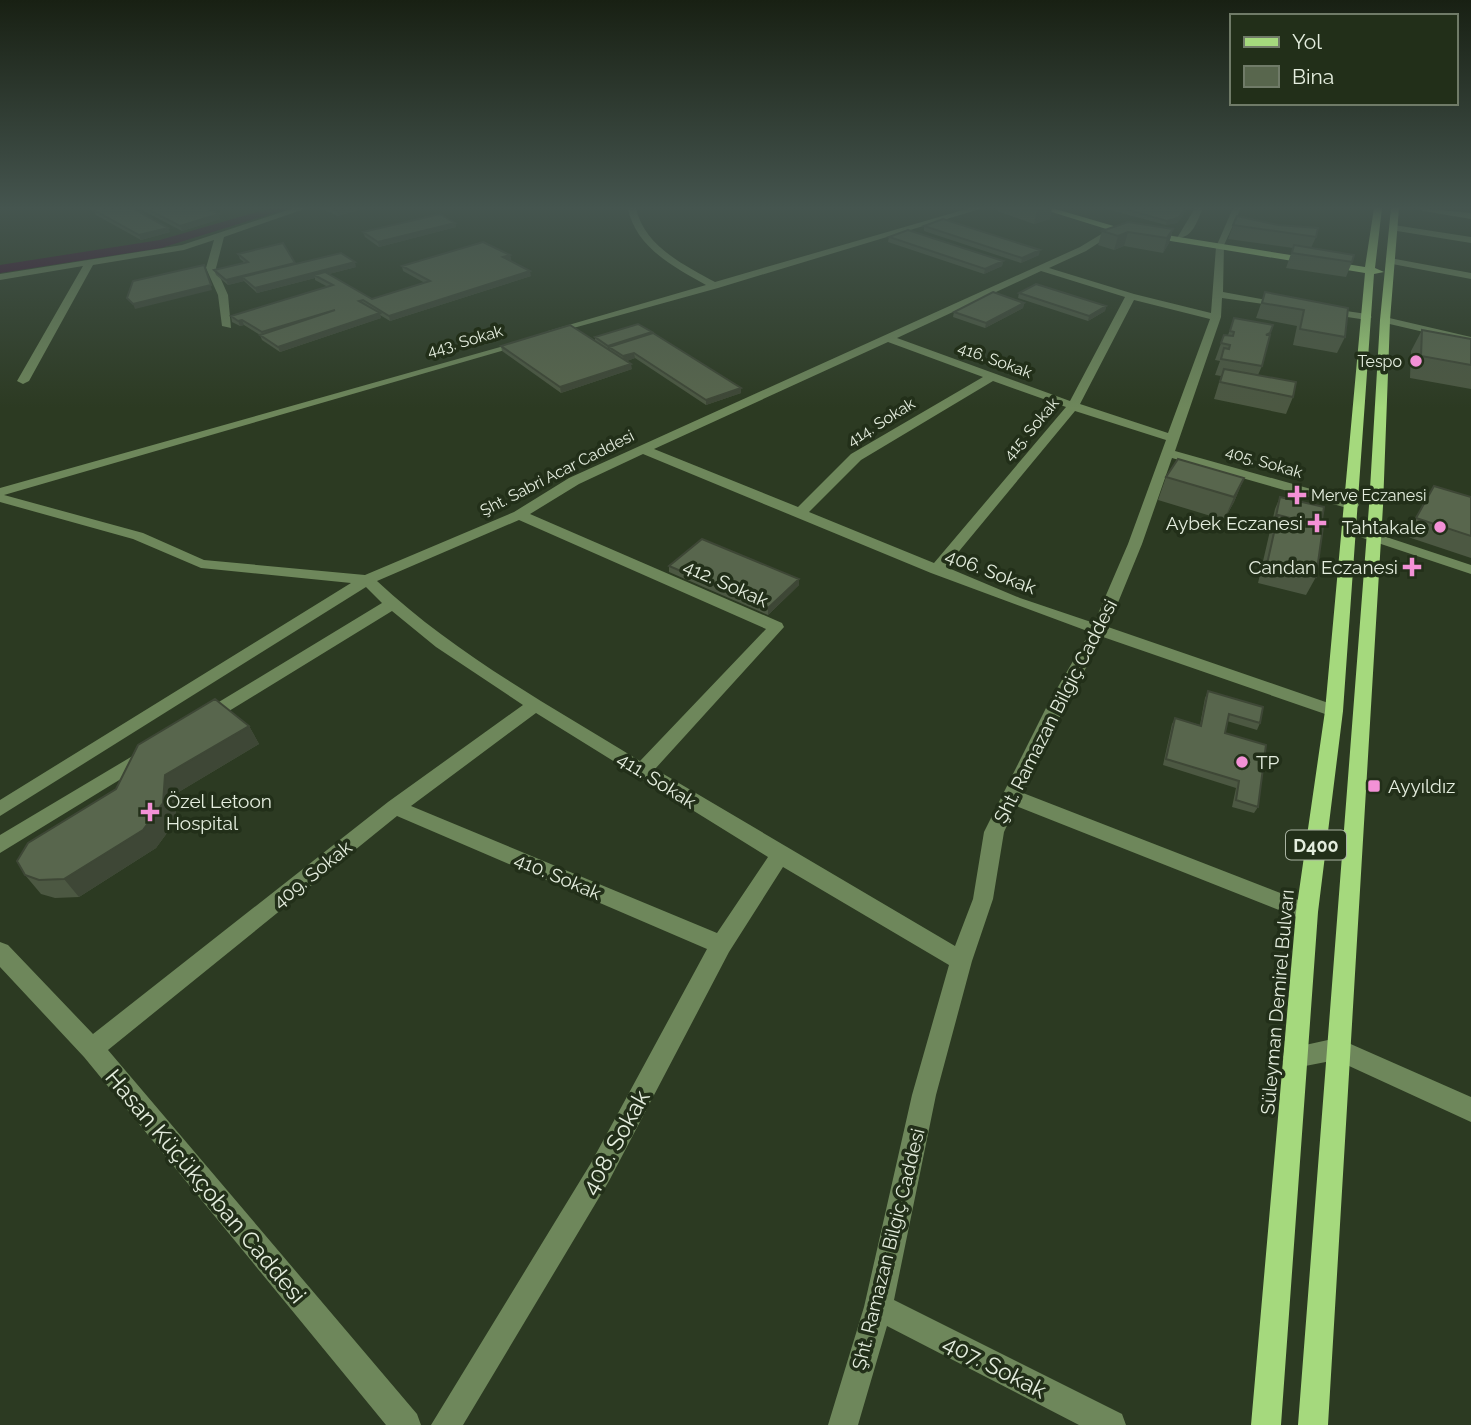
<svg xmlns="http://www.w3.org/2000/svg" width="1471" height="1425" font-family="Raleway,sans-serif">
  <rect width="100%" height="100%" fill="#2c3a22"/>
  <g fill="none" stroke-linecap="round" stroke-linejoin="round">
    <path fill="#3d0731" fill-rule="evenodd" d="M271,208H290L161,248L0,273V265L160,240Z"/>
    <path fill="#6e875b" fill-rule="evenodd" d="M294,208H307L224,237L216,268L228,295L231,328L222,326L218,295L206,268L214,240L184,250L93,265L29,381L23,384L17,381L83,266L0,280V274L182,245Z
      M628,208H636C644,246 684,265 715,282L970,208H983L718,288L548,335V331L706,285C674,267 635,247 628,208Z
      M1195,208H1203C1197,221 1193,238 1177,238Z
      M1233,208H1241L1224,245L1223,292L1289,304L1284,307L1222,298L1221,317L1175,451L1357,502L1359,505L1357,508H1347L1172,458L1142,544L1108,627L1340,707L1343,711L1340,715H1328L1103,637L1066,704L1023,793L1314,906L1318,912L1314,918L1307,921L1016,806L1004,832L993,899L972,961L936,1095L894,1300L1122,1414L1126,1425H1079L887,1326L858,1425H828L864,1307L912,1095L949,965L783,867L729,952L609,1181L463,1425H431L591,1163L707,949L397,816L108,1050L417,1414L421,1425H386L84,1057L0,967V942L8,945L93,1034L388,802L523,705L436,647L392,611L211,722H199L196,718L199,714L382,603L366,587L0,816V800L351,583L201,568L133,539L0,502V488L529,339V343L4,495L143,533L204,560L365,575L514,512L569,478L1080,247L1113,227L1120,229L1086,251L1049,268L1134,294L1211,313L1216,247ZM1041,271L1125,297L1070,401L897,338ZM1134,300L1210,319L1168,433L1080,404ZM888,342L983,377L851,454L798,507L654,449ZM993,381L1066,407L934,563L809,512L861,460ZM1075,411L1166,440L1128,544L1094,623L1020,598L946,567ZM643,454L931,573L1090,632L1048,704L984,832L973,899L955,946L655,769L784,627L782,623L530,514L579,484ZM519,520L766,629L640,761C550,706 455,654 377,581ZM536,713L768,857L717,933L411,806Z
      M1419,208L1471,213V219L1423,211Z
      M1394,225L1471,237V243L1391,230Z
      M1390,258L1471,273V279L1387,263V259Z
      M1325,308L1367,314L1372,317L1367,320L1321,313V309Z
      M1385,317L1471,337V343L1381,322L1380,320Z
      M1350,525L1471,565V574L1345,532L1343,529Z
      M146,748L152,750L155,755L152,760L0,853V835Z
      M1337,1038L1471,1097V1122L1336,1060L1295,1068L1287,1065L1283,1057L1287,1049Z"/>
    <path fill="#a5d97d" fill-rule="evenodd" d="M1039,208H1052L1117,227L1365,267L1374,208H1382L1375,268L1384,272L1374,274L1343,711L1318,912L1281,1425H1251L1296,912L1325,711L1365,273L1116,232Z
      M1391,208H1399L1390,320L1383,506L1328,1425H1298L1369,506L1380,320Z"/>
  </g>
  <path fill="#4c5842" d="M90,208H132L170,232L141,240L96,215L94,210L93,211Z
    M142,208H206L220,219L182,231L144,211Z
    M320,208H365L338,216Z
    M997,208H1052L1050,219L1034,224L997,211Z
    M1103,208H1188L1177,223L1166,225Z
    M1237,216L1316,237L1311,248L1352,262L1346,277L1286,268L1293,248L1228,239Z
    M455,223L456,227L379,247L365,237L363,232Z
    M924,226L1039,255L1021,263L924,231Z
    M1173,229L1169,243L1163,253L1124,246L1114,250L1098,245L1102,231Z
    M889,237L1003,261L1002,266L984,274L888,242Z
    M238,254L295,264L356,267L329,274L372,299L425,283L403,271L402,266L510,255L511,260H509L531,276L390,321L380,315L381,318L280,352L262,340L260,335L244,325L240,326L232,322L231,316L328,287L315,280V278L257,293L244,281L228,285L216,275L214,270L245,263L240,259Z
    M1265,292L1348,308L1345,337L1337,353L1293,345L1297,326L1256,318Z
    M1019,293L1106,306L1105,311L1088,321L1018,298Z
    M1024,303L1023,308L985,328L953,317L954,312Z
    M1234,318L1269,335L1262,366L1258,375L1293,397L1286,414L1214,399L1221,376L1215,375L1220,361L1215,360L1224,335H1228Z
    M1422,330L1471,339V389L1410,378L1411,351Z
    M652,332V334L741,388V393L706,405L635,358L627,361L632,369L561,393L502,351L501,346L595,341V337Z
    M1166,477L1244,478L1234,502L1224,520L1158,500Z
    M1434,486L1471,497V558L1405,536Z
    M1280,497L1321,526L1316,577L1306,595L1258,583L1275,509Z
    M669,566L799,585L768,615L669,572Z
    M1208,691L1260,723L1257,730L1227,721L1225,733L1258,807L1254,813L1232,807L1236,788L1163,765L1172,724L1175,718L1200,725L1205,698Z
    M249,726L259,744L177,793L175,822L156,848L79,897L55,898L41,894L25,875Z"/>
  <path fill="#3e4736" d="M348,208H365L338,216L337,211Z
    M1044,208H1052L1050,219L1034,224L1037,210Z
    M1186,208H1188L1177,223L1166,225L1167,221Z
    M219,214L220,219L182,231L180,226Z
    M455,223L456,227L379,247L378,242Z
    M168,228L170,232L141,240L139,235Z
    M1173,229L1169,243L1163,253L1167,238Z
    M1128,232L1124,246L1114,250L1118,236Z
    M1040,250L1039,255L1021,263L1022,258Z
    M510,255L511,260L503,262V257Z
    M1003,261L1002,266L984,274L985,269Z
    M355,262L356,267L317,277L314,275L315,278L257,293L255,288Z
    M295,263L296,268L242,277L244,281L228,285L226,280Z
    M204,265L212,290L135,309L133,304Z
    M530,271L531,276L390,321L389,316Z
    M1024,303L1023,308L985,328L986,323Z
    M1106,306L1105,311L1088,321L1089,316Z
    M380,313L381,318L280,352L278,347Z
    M242,320L244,325L240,326L238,321Z
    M652,332V338L609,347L610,351H608V346Z
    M634,353L635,358L624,362L623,356Z
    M631,364L632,369L561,393L560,387Z
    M741,388V393L706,405V400Z
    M1244,478L1234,502L1224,520L1234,497Z
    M799,579V585L768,615V608Z
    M249,726L259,744L177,793L175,822L156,848L79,897L64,879L165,775Z"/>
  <path fill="#58664d" stroke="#3e4736" stroke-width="2" d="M102,208H132L168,228L139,235L94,210Z
    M145,208H206L219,214L180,226Z
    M330,208H348L337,211Z
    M1121,208H1186L1178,218L1167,221Z
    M440,214L455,223L378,242L363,232Z
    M1237,216L1278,225L1318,228L1316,237L1233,225Z
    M943,219L1040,250L1022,258L924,226Z
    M1128,222L1173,229L1167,238L1128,232L1118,236L1102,231Z
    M908,230L1003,261L985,269L889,237Z
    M483,242L510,255L503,257L530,271L389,316L363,300L359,301L380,313L278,347L260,335L335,310L262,332L242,320L238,321L231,316L333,285L314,275L325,272L372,299L430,281L402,266Z
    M283,243L295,263L226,280L214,270L248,262L238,254Z
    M1294,245L1354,255L1352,262L1292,253Z
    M341,253L355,262L255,288L242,277Z
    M204,265L211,285L133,304L127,298L133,281Z
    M1036,284L1106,306L1089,316L1019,293Z
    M993,292L1024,303L986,323L954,312Z
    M1265,292L1348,308L1345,337L1300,329L1304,310L1262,303Z
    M1234,318L1273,325L1270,333L1266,335H1270L1262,366L1221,359L1224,348L1229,349L1230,345L1221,343L1224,335L1233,336L1234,332L1230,331Z
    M638,324L652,332L608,346L595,337Z
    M570,325L631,364L560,387L501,346Z
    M1422,330L1471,339V365L1421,356Z
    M653,333L741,388L706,400L634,353L623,356L609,347Z
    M1224,369L1296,382L1293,397L1220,382Z
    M1178,459L1244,478L1234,497L1166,477Z
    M1434,486L1471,497V536L1416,518Z
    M1280,497L1324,507L1321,526L1278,515L1275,521Z
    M1278,515L1323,527L1316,577L1267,564Z
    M702,539L799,579L768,608L669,566Z
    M1208,691L1263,707L1260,723L1229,714L1225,733L1266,745L1258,807L1236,800L1239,781L1166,759L1175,718L1201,726Z
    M215,699L249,726L165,775L163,803L143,830L64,879L39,880L25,875L17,861L28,843L116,789L138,745Z"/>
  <linearGradient id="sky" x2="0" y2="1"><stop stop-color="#182013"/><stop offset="0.51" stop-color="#45554f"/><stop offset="1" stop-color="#45554f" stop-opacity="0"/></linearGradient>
  <rect width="1471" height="408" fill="url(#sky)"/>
  <g fill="#f391d6" stroke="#222f19" stroke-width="2.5">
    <circle cx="1416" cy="361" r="7"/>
    <path d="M1293.5 484.5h7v7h7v7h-7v7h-7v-7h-7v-7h7z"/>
    <path d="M1313.5 512.5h7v7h7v7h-7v7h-7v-7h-7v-7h7z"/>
    <circle cx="1440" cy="527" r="7"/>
    <path d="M1408.5 556.5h7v7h7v7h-7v7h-7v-7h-7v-7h7z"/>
    <circle cx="1242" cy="762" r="7"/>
    <rect x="1367" y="779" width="14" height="14" rx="3.5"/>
    <path d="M146.5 801.5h7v7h7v7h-7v7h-7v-7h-7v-7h7z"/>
  </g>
  <g text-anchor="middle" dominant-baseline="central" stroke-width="7" stroke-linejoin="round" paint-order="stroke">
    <g font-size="16" fill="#e4edde" stroke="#222f19">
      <text transform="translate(465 341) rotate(-16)">443. Sokak</text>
      <text transform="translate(995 360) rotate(20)">416. Sokak</text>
      <text transform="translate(881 422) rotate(-32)">414. Sokak</text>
      <text transform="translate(1031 429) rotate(-50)">415. Sokak</text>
      <text transform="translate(1264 462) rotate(16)">405. Sokak</text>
      <text transform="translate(557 473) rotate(-27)">Şht. Sabri Acar Caddesi</text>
    </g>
    <g font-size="16" fill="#e4edde" stroke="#222f19" text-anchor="end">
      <text x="1402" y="361">Tespo</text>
      <text x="1311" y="495" text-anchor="start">Merve Eczanesi</text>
    </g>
    <rect fill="#222f19" stroke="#aab4a3" stroke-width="2" x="1286" y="830.5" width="60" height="29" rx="5"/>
    <g font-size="18" font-weight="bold" fill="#e4edde">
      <text x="1316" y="845">D400</text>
    </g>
    <g font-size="19" fill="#e4edde" stroke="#222f19" text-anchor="end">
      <text x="1303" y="523">Aybek Eczanesi</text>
      <text x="1426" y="527">Tahtakale</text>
      <text x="1398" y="567">Candan Eczanesi</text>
      <text x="1256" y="762" text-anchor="start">TP</text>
      <text x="1388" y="786" text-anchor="start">Ayyıldız</text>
      <text x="166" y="801" text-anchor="start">Özel Letoon<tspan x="166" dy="22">Hospital</tspan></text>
    </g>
    <g font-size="19" fill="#e4edde" stroke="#222f19">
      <text transform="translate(991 571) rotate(21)">406. Sokak</text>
      <text transform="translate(726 583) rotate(24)">412. Sokak</text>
      <text transform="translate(1055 711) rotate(-63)">Şht. Ramazan Bilgiç Caddesi</text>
      <text transform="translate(657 780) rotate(32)">411. Sokak</text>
      <text transform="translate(312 874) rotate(-39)">409. Sokak</text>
      <text transform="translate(558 876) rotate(23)">410. Sokak</text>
      <text transform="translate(1277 1002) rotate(-85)">Süleyman Demirel Bulvarı</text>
      <text transform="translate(888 1249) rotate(-76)">Şht. Ramazan Bilgiç Caddesi</text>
    </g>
    <g font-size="23" fill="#e4edde" stroke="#222f19">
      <text transform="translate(615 1142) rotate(-61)">408. Sokak</text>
      <text transform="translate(206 1186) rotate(50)">Hasan Küçükçoban Caddesi</text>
      <text transform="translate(995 1366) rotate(27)">407. Sokak</text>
    </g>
  </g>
  <rect x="1230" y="14" width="228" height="91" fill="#222f19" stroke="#707b68" stroke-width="2"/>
  <rect x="1244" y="37" width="35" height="10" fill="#a5d97d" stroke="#707b68" stroke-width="2"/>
  <text x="1292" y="49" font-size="21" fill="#e4edde">Yol</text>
  <rect x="1244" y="66" width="35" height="21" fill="#58664d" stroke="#707b68" stroke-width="2"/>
  <text x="1292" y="84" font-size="21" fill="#e4edde">Bina</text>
</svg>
